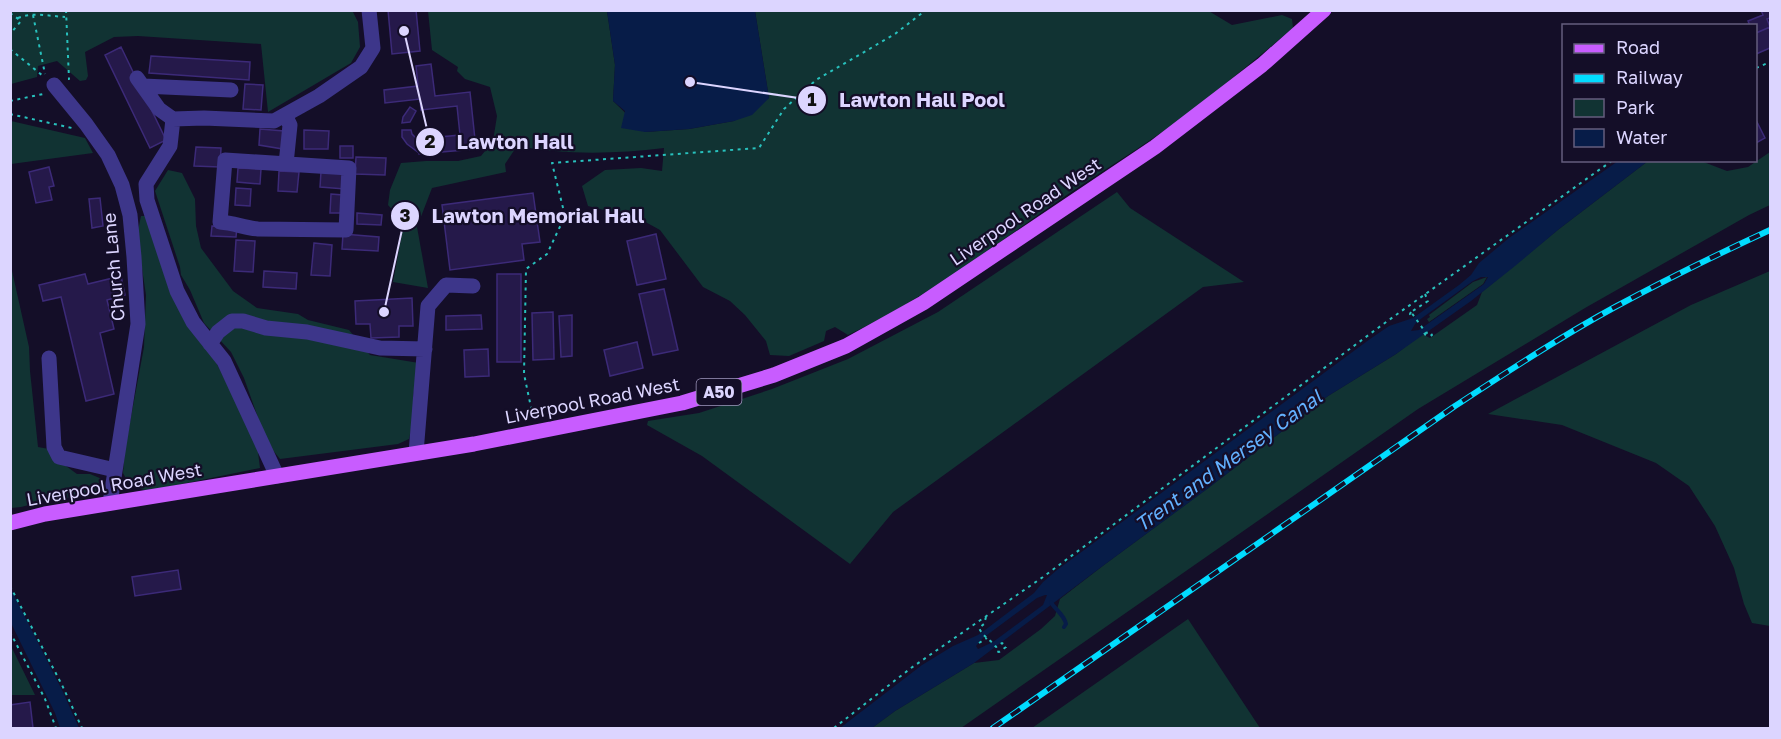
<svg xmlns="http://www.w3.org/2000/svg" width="1781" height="739" font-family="'Golos Text',sans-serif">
  <rect width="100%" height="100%" fill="#140e28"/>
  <path fill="#133" d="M352,10L358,22L360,47L351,63L268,112L261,44L138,36L114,37L85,52L88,76L86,80L80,81L57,61L38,66L37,77L11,84V11Z
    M1207,10L1232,25L1282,15L1292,19L1293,28C1251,63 1209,98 1165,130C1129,155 1091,178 1055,203C988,250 923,300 848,335L835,327L826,331L824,341L789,356L770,355L766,341L745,315L730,301L703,287L660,230L640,219L588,206L582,186L605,170L641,168L662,171L664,148C615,154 565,155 517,146L505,164L506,172L432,188L417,227L428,288L393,282L404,223L388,205L390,190L401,163L426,161H458L481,156L493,141L497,116L490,87L465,79L457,71L458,67L432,50L428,11H607L615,65L613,101L645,132L689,129L734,121L769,98L755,11Z
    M11,121L85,138L93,153L11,164Z
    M1770,152V205L1749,215L1585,308L1418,409L961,728H872L895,711L974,663L999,660L1041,629L1055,616L1060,599L1104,565L1207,489L1328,396L1396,354L1422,334L1430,338L1477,305L1482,292L1559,229L1648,161H1701L1727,171L1748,167Z
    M168,170L182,173L195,199L196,226L201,248L233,291L257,308L298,314L308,320L349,330L370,355L419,363L413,396L414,417L409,439L398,444L280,459L267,443L244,378L231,352L204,323L190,290L181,275L180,267L155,191Z
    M1117,192L1130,208L1244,282L1203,287L893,512L850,564L702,456L647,425L648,421L699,413L772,389L848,359L938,312Z
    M141,216H147L210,350L257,444L260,468L148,491L130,486L123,473L125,449L144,347L146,295L137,235Z
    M10,262L29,347L30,371L38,447L49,449L55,458L77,474H90L102,479L104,487L97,494L44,501L21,507L11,508Z
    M1770,271V626L1752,623L1744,604L1734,568L1715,526L1689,486L1656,463L1562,425L1488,414L1691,305Z
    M1487,277L1483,284L1429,322L1427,319L1430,317L1429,315L1473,282Z
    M1188,619L1260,728H1032Z
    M10,646H11L35,695H11Z"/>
  <path fill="#071c48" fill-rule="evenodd" d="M607,11H755L769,98L752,115L734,121L689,129L645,132L621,128L625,111L613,101L615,65Z
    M1618,161H1648L1559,229L1515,266L1471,301L1396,354L1328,396L1207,489L1104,565L974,663L895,711L872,728H840L922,665L953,646L978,635L985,630L1034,593L1043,582L1057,570L1370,339L1389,326L1413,318L1459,285L1471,275L1479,263L1509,238ZM1481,277H1488L1484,284L1477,289L1419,330L1411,331L1415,324L1422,318L1473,281ZM1045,595H1047L1043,605L993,642L978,649L976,646L983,638L1037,598Z
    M11,589L63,692L79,728H60L55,713L11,623Z"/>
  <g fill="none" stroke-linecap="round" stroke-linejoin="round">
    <path stroke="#071c48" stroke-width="4" d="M1051,602C1055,610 1064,614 1066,624L1064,627"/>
  </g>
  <path fill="#25194a" stroke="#3c2a78" stroke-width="1.5" d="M388,10H416L420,51L392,54Z
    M1761,10H1770V18L1767,19L1770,27L1756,33V26H1750L1748,21L1763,15Z
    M1770,27V48L1756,54V33Z
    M121,47L166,140L150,148L105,55Z
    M151,56L250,62L249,80L149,73Z
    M431,64L435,96L470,92L476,149L419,154L418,139L460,135L457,106L421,110L420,99L385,103L384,90L418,86L416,66Z
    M245,84L263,85L261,110L243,109Z
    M410,107L416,111L410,122L402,123L403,117Z
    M1756,120L1765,138L1756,143Z
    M260,129L284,131L283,149L259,145Z
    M304,130L329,131L328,149H304Z
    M402,130H411L412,134L418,140L419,153L407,144L402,137Z
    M340,146H353V158H340Z
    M196,147L221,148L220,167L194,166Z
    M356,157L386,158L385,175L355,174Z
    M49,167L54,186L49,187L52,200L36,203L29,172Z
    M238,168L261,169L260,184L237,182Z
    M279,171L299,172L297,192L278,191Z
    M321,172L346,173L345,189L320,187Z
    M236,188L251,189L250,206L235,205Z
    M533,193L540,242L522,244L524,260L450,270L442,205Z
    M331,194L343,195L342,213H330Z
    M100,198L103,226L92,228L89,199Z
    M357,213L382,215L381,225L357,224Z
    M212,226L237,227L236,237L211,236Z
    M343,234L379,237L378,251L342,249Z
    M656,234L666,279L637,285L627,241Z
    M236,240L255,241L253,272L234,271Z
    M314,243L332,245L330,276L311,275Z
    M264,271L297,273L296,289L263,287Z
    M85,274L88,284L121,276L125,295L107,300L114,329L100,333L114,394L86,401L61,297L43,301L39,285Z
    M497,274H521V362H497Z
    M664,289L678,350L653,355L639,294Z
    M412,298L413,326H399V337L371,338L370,324H356L355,301Z
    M553,312L554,359L533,360L532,313Z
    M481,315L482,329L446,330V316Z
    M572,315V356L561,357L559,316Z
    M637,342L643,368L610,376L604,350Z
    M488,349L489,376L465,377L464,350Z
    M178,570L181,589L135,596L132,577Z
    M30,702L33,728H10V705Z"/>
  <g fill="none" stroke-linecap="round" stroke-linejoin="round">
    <path stroke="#28c1bd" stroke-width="2" stroke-dasharray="3 4.5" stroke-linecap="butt" d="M66,10L69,79H68
      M10,13L21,21L10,34
      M33,15L45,74
      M18,18C32,12 49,16 65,17
      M10,49L43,76
      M1756,68L1770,62
      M10,101L43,94
      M10,114L72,128
      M1425,294L1428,301L1411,312L1426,333L1430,332L1432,335L1429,337
      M1411,312L1410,314L1412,318
      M1424,333L1427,337H1429
      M533,417L524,374L526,269L547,254L565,216L552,163L759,148L784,109L816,80L895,34L926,10
      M10,586L62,685L82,728
      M986,617L984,624L979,628C983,637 991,640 996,647L1002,643L1006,646V647L999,652L994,650
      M10,632L45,699L56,728
      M979,643L987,638
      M834,728L911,668L1043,577L1382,325L1613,160"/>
    <path stroke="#3d368a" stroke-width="15" d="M137,78L159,109L173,119L204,118L274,121L319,96L361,67L373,48L369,10
      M54,85L86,124L108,155L122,185L130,215L134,257L138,324L110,503
      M143,86L231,90
      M285,115L290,125L286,164
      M173,119L170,146L146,184L147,200L177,291L193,322L224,361L277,476
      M225,160L349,168L346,230L258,229C245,228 234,223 220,222Z
      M210,344L218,332L232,321H243L266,328L307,332L380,348L425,349
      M49,358L54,447L59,457L115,470
      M416,453L428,306L446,285L473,286"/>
    <path stroke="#c85cff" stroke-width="15" d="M10,523L45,514L474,444L682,403L774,375L846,346L923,303L1155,147L1262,65L1324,10"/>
    <defs>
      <path id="rail" d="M993,728L1455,406C1507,372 1560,337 1615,307C1665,280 1718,254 1770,230"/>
    </defs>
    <use href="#rail" stroke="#01dcff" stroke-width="6"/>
    <use href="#rail" stroke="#140e28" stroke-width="4" stroke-dasharray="11" stroke-linecap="butt"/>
  </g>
  <g text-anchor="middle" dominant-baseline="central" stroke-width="4.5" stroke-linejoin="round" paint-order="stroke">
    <rect fill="#140e28" stroke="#a099be" stroke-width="1.5" x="696.5" y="379" width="45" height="26" rx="4.5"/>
    <g font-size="16" font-weight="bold" fill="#dcd5ff">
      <text x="719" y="392">A50</text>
    </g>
    <g font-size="18" fill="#dcd5ff" stroke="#140e28">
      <text transform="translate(1025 211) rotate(-34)">Liverpool Road West</text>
      <text transform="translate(113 267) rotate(-95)">Church Lane</text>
      <text transform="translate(592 400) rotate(-11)">Liverpool Road West</text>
      <text transform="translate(114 484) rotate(-10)">Liverpool Road West</text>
    </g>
    <g font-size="20" font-style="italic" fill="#63b1ff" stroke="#140e28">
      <text transform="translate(1228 460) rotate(-36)">Trent and Mersey Canal</text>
    </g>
  </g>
  <path fill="none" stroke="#dcd5ff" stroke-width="2" d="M690 82L812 100M404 31L430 142M384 312L405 216"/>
  <g fill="#dcd5ff" stroke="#140e28" stroke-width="2">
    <circle cx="690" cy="82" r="6"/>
    <circle cx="404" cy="31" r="6"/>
    <circle cx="384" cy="312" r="6"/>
    <circle cx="812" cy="100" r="15"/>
    <circle cx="430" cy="142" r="15"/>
    <circle cx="405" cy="216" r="15"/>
  </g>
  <g font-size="18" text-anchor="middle" font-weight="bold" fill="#111">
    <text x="812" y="106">1</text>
    <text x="430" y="148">2</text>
    <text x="405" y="222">3</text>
  </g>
  <g font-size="20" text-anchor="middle" font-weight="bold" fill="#dcd5ff" stroke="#140e28" stroke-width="4.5" stroke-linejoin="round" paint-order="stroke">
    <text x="922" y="107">Lawton Hall Pool</text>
    <text x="515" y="149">Lawton Hall</text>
    <text x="538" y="223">Lawton Memorial Hall</text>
  </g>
  <rect width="1781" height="739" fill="none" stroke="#dcd5ff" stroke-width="24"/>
  <rect x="1562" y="24" width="195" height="138" fill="#140e28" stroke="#645e7e" stroke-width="1.5"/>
  <rect x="1574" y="44" width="30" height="9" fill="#c85cff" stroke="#645e7e" stroke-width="1.5"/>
  <text x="1616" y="54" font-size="18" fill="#dcd5ff">Road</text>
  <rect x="1574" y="74" width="30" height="9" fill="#01dcff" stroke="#645e7e" stroke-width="1.5"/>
  <text x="1616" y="84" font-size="18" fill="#dcd5ff">Railway</text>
  <rect x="1574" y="99" width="30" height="18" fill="#113333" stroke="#645e7e" stroke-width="1.5"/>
  <text x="1616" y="114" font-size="18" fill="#dcd5ff">Park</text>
  <rect x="1574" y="129" width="30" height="18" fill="#071c48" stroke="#645e7e" stroke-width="1.5"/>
  <text x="1616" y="144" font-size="18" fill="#dcd5ff">Water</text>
</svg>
